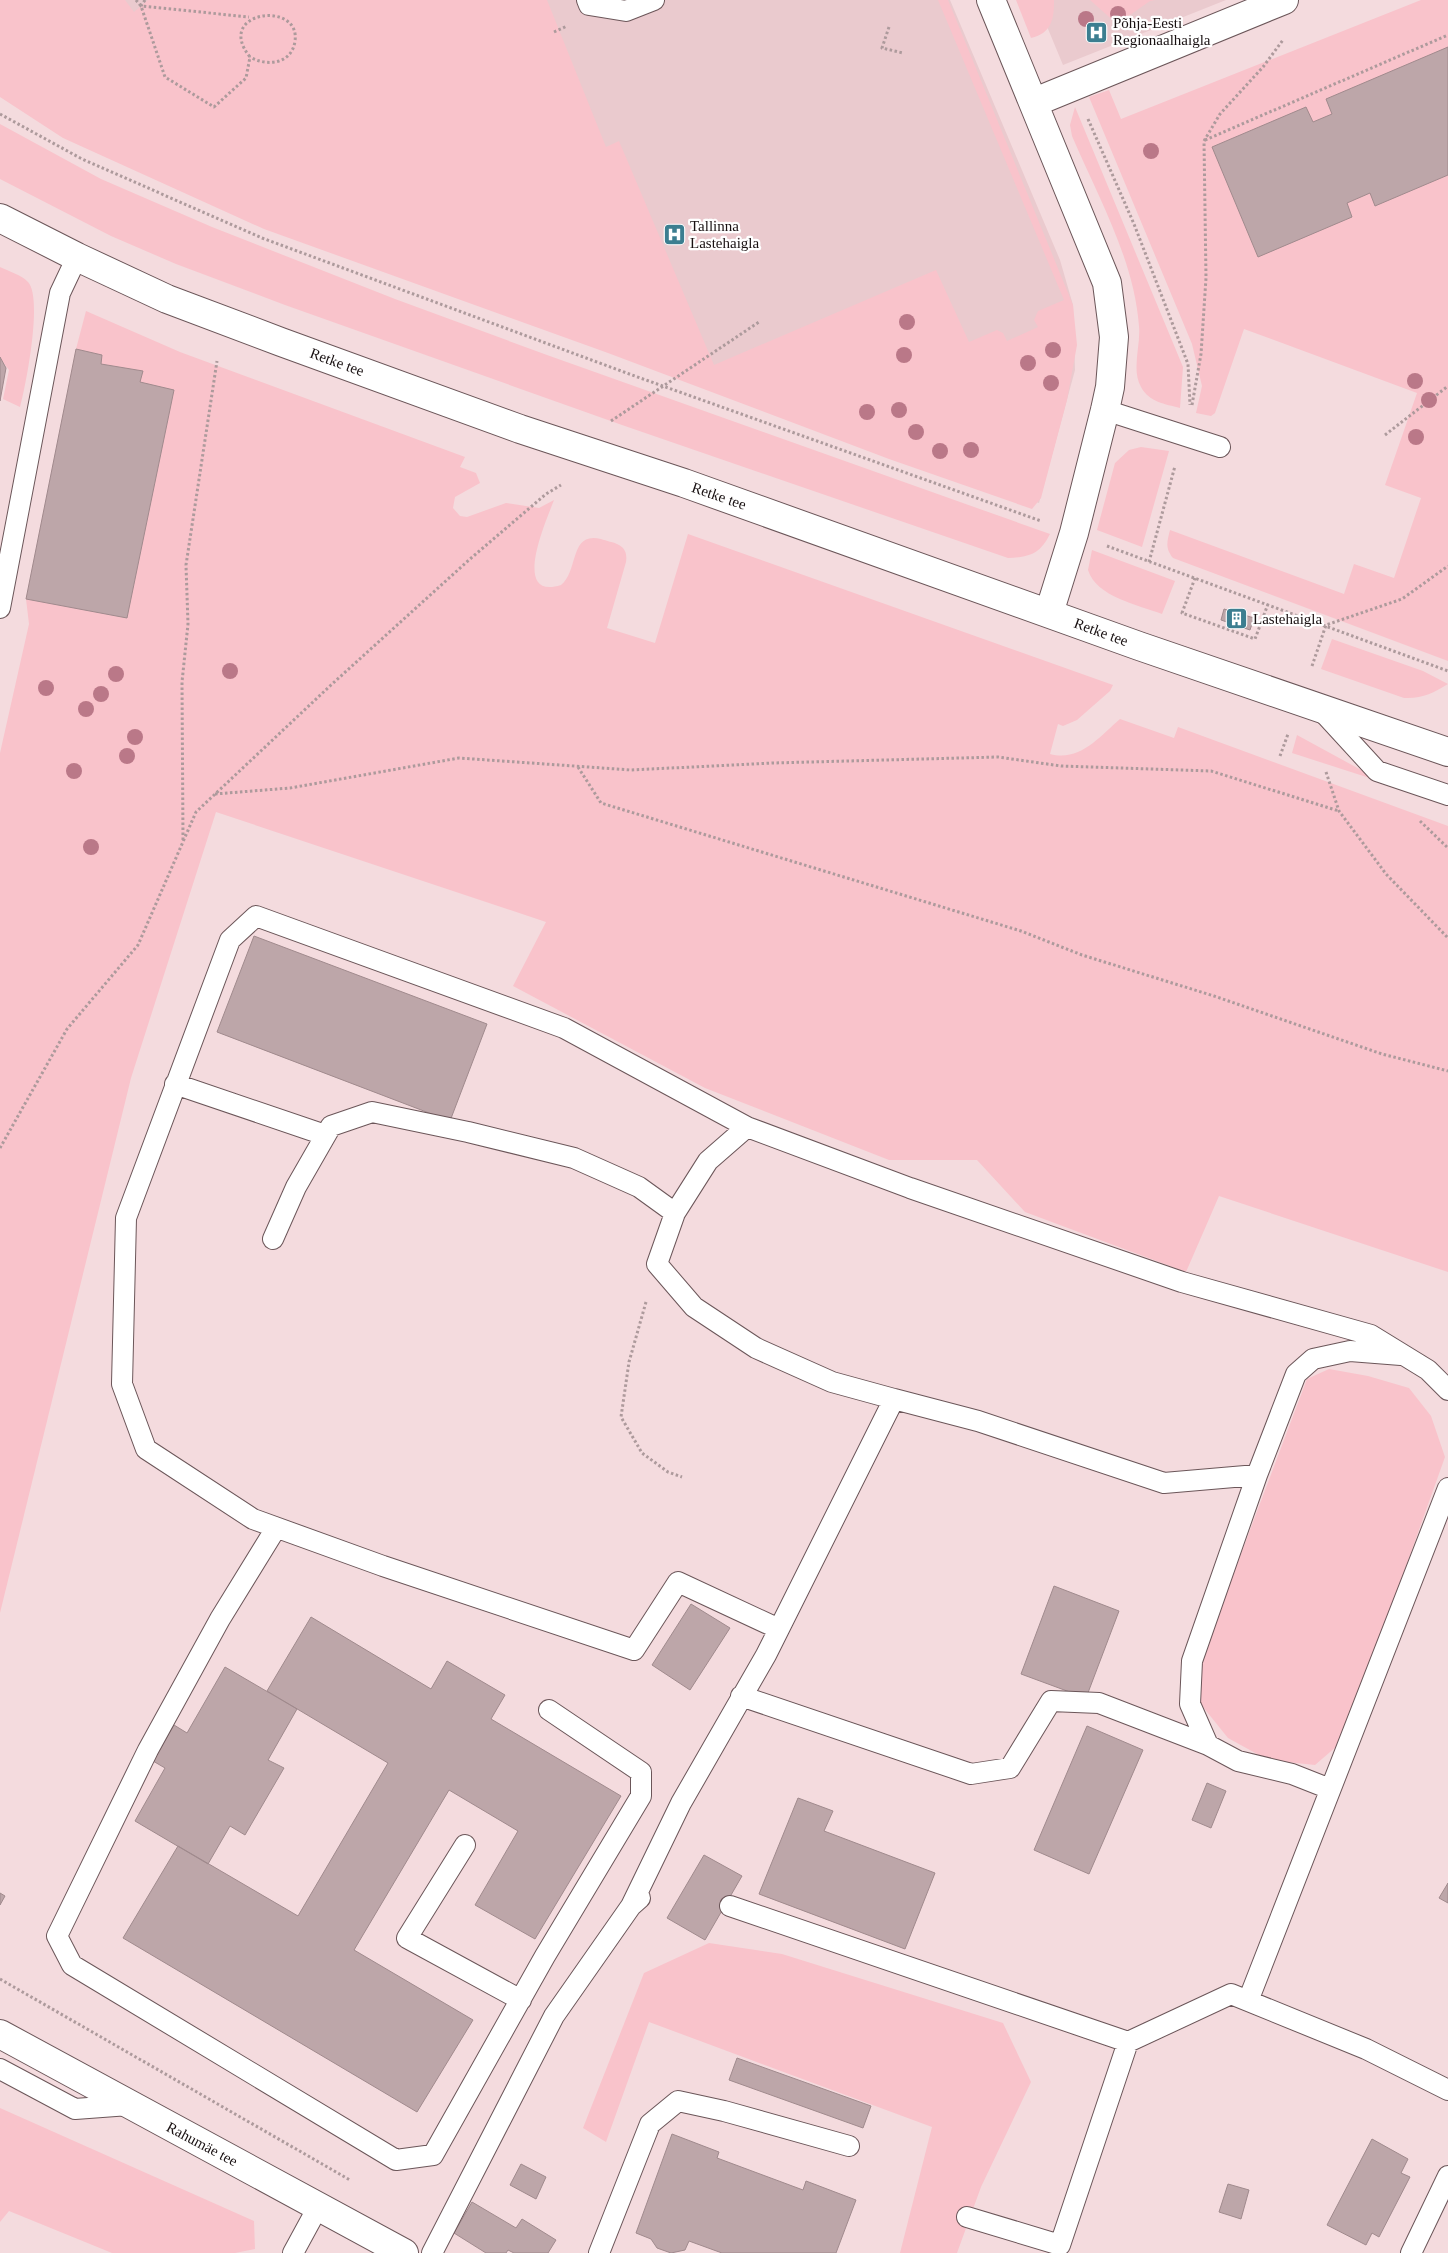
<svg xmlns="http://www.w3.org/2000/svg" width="1448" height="2253" font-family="Georgia,serif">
  <rect width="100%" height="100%" fill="#f4dbde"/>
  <path fill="#eacace" d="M0,0H950L1060,260L1073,305L1075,370L1039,503L228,209Z
    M1036,0H1226L1063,65Z"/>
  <path fill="#f9c3cb" d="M0,0H125L134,12L148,0H547L606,147L619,141L714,365L936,270L969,342L997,330L1003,333L1007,341L1038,327L1034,320L1038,311L1064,300L938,0H948L1073,305L1077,345L1067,400L1041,498L1032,509L889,459L608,353L264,229L63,138L0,97Z
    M1016,0H1054C1054,19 1052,33 1031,38Z
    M1090,0H1155L1150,1L1117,24Z
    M1421,0H1448V661L1173,558C1165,548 1167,542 1170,530L1344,594L1354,564L1394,578L1421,498L1385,485L1417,393L1244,329L1215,413L1211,416L1196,413L1202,386L1192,344L1089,97L1109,90L1121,119Z
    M1075,107L1183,367L1180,408C1165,404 1149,402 1141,387C1131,370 1141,345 1139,326C1134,259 1098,197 1072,136L1070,125Z
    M0,124L101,179L212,227L395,299L547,355L1050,534C1040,554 1030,557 1008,558L622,425L285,305L176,264L111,236L0,179Z
    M0,267C8,271 22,275 28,282C43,298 26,385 20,407L3,399L9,370L0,358Z
    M86,311L180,352L465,457L460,467L476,473L480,483L455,497L453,508L460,516L467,517L506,503L539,508L554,500C547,519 510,601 561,585C579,571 569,531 601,539C606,541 614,542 619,545C626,549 627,555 626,562L607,628L655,643L688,534L1113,685L1110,691L1077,720L1063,726L1058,724L1050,754C1080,762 1099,737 1120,719L1174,738L1178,727L1448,826V1272L1219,1196L1186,1272L1025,1212L977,1160H889L705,1088L513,986L546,922L216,812L131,1078L0,1613V753L29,624L26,599L76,349Z
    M1141,447L1169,451L1142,547L1097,530L1115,463L1129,450Z
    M1092,550L1175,581L1162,614C1139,605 1096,597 1088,570Z
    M1332,639L1423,671L1448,684C1433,693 1422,699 1404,698L1321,669Z
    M1297,735L1385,783L1292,753Z
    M1329,1369L1368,1376L1409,1388L1431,1416L1445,1457L1344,1740L1315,1765L1268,1760L1228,1738L1199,1702L1201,1660L1307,1379Z
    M709,1943L782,1954L1003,2023L1031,2082L981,2187L957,2253H900L932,2127L649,2022L606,2142L583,2128L644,1973Z
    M0,2108L254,2221L255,2249L235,2253H112L9,2211L0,2222Z"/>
  <path fill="#bda6a9" stroke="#a08a8d" d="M1448,47V175L1375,206L1370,193L1347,203L1352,217L1258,257L1212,147L1306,107L1313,122L1332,114L1326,99Z
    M76,349L102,355L101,364L143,371L140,382L174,390L127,618L26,599Z
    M0,357L6,368L0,401Z
    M1224,609L1254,618L1250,630L1221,620Z
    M254,936L487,1024L450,1121L217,1032Z
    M1054,1586L1119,1611L1086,1698L1021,1674Z
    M691,1604L730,1628L690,1690L652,1665Z
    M311,1617L431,1689L447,1661L505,1695L491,1719L621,1796L535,1939L475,1905L518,1831L449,1790L354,1950L473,2020L417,2112L123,1938L178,1846L298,1916L388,1763L267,1691Z
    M225,1667L297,1709L268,1760L284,1768L245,1835L230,1826L208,1864L135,1821L165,1768L153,1761L174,1725L187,1733Z
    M1087,1726L1143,1750L1089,1874L1034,1850Z
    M1207,1783L1226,1791L1211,1828L1192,1820Z
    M798,1798L833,1811L824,1831L935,1873L905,1949L759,1894Z
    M704,1855L742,1876L705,1940L667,1918Z
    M1448,1883V1903L1439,1898Z
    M0,1893L5,1896L0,1905Z
    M737,2058L871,2106L863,2128L729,2080Z
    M672,2134L719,2152L717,2158L803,2190L806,2181L856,2200L836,2253H722L689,2241L685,2250L671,2253L657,2248L651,2239L636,2233Z
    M1372,2139L1408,2159L1401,2173L1410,2177L1379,2237L1372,2233L1366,2245L1327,2225Z
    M521,2164L546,2177L536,2199L510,2185Z
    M1228,2184L1249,2190L1241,2219L1219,2212Z
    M472,2202L516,2228L522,2219L556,2240L548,2253H514L508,2250L506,2253H486L454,2233Z"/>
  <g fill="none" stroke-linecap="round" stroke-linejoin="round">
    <defs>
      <path id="service" d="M587,0L589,5L626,11L654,0
        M1105,410L1220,447
        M0,608L60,293L77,257
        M1321,710L1377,771L1448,795
        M175,1084L325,1135
        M747,1127L708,1161L675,1213L657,1264L694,1307L756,1348L832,1382L894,1399
        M273,1239L296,1187L331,1126L372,1112L468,1132L574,1158L639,1187L675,1213
        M1257,1475L1192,1661L1190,1704L1208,1745L1238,1761L1292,1774L1330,1789
        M276,1528L220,1619L148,1750L57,1936L72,1965L396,2160L433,2155L545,1956L641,1796V1772L549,1710
        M779,1629L678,1582L634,1650L383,1566L253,1519L146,1449L122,1384L126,1218L230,940L256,916L564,1028L747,1127L910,1188L1182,1282L1371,1335L1428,1370L1448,1390
        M741,1696L971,1774L1010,1768L1051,1701L1099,1703L1208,1745
        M465,1845L407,1938L521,2000
        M631,1906L681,1803L766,1655L894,1399L978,1421L1164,1483L1257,1475L1296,1374L1313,1359L1350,1351L1401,1355
        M730,1906L1128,2042L1231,1994L1366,2049L1448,2090
        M1248,2001L1448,1488
        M0,2069L75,2109L129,2105
        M967,2217L1060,2245L1128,2042
        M293,2253L318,2207
        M432,2253L554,2016L631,1906L640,1898
        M599,2253L650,2124L678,2101L724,2111L849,2146
        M1411,2253L1448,2176"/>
      <path id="minor" d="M991,0L1107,283L1114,337L1110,387L1105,410L1074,533L1049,613
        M1035,102L1284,0"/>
      <path id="tertiary" d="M0,218L77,257L167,299L281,342L520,429L684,483L1139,646L1448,752
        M0,2034L404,2253"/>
    </defs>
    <use href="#service" stroke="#6b5659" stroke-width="22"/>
    <use href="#minor" stroke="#6b5659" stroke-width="30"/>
    <use href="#tertiary" stroke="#6b5659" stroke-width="30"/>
    <path stroke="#ad9a9c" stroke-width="3" stroke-dasharray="2.5 2.5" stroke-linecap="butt" d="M136,0L141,6L165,77L214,107L246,78L250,57C213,11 301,0 295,41C292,64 267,67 250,57
      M145,0L141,6L249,17
      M889,27L882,48L903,53
      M554,32L567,26
      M0,114L82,159L262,238L632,375L1041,521
      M1088,119L1134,224L1188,364L1190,405
      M1205,140L1448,35
      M1192,405L1201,354L1206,278L1204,141L1220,114L1263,67L1283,40
      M611,421L759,322
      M1385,435L1448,386
      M1107,546L1448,671
      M1149,562L1175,466
      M1195,578L1182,613L1255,639L1268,604
      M1312,666L1326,625L1402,599L1448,566
      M1280,756L1288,734
      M578,767L601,803L1021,931L1082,955L1214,996L1382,1054L1448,1071
      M1326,772L1339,811L1386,874L1448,938
      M215,794L290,788L459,758L631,770L773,763L998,757L1061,766L1211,771L1339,811
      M1420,821L1448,848
      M183,840L182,682L188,624L186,565L217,361
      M0,1148L67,1029L138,945L196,812L331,685L470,559L546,494L561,485
      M646,1302L629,1362L621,1417L642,1453L668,1472L682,1477
      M0,1979L350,2180"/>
    <use href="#service" stroke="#fff" stroke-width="20"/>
    <use href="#minor" stroke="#fff" stroke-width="28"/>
    <use href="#tertiary" stroke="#fff" stroke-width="28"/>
  </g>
  <g fill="#ba7888">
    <circle cx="1118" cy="14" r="8"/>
    <circle cx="1086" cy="19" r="8"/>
    <circle cx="1151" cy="151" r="8"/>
    <circle cx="907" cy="322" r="8"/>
    <circle cx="1053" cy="350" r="8"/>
    <circle cx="904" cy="355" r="8"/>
    <circle cx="1028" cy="363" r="8"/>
    <circle cx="1415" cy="381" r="8"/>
    <circle cx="1051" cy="383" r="8"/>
    <circle cx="1429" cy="400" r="8"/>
    <circle cx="899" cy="410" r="8"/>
    <circle cx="867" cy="412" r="8"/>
    <circle cx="916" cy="432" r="8"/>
    <circle cx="1416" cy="437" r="8"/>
    <circle cx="971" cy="450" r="8"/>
    <circle cx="940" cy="451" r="8"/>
    <circle cx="230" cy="671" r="8"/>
    <circle cx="116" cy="674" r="8"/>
    <circle cx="46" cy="688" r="8"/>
    <circle cx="101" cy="694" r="8"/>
    <circle cx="86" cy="709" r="8"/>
    <circle cx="135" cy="737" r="8"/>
    <circle cx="127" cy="756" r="8"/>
    <circle cx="74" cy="771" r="8"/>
    <circle cx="91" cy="847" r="8"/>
  </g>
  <defs>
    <symbol id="hospital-square" viewBox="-11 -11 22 22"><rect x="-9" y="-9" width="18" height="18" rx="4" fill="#3c7e90" stroke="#fff"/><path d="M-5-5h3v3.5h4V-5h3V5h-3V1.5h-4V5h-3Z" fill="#fff"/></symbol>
    <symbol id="building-square" viewBox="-11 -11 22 22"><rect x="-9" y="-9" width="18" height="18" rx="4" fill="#3c7e90" stroke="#fff"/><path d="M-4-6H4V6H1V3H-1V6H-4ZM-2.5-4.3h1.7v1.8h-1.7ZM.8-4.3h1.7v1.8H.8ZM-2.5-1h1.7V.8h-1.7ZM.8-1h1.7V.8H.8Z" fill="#fff"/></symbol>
  </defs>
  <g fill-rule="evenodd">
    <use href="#hospital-square" x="1084" y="20" width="25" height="25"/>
    <use href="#hospital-square" x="662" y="222" width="25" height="25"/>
    <use href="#building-square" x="1224" y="606" width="25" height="25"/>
  </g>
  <g text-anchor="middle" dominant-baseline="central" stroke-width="4.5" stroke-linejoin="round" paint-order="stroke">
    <g font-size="15" fill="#181011" stroke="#fff" text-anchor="start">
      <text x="1113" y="23">Põhja-Eesti<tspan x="1113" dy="17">Regionaalhaigla</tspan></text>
      <text x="690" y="226">Tallinna<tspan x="690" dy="17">Lastehaigla</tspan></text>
      <text x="1253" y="619">Lastehaigla</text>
    </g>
    <g font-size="15" fill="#181011" stroke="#fff">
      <text transform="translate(337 362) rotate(20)">Retke tee</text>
      <text transform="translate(719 496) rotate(19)">Retke tee</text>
      <text transform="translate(1101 632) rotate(20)">Retke tee</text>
      <text transform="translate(202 2144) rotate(28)">Rahumäe tee</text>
    </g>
  </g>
</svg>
